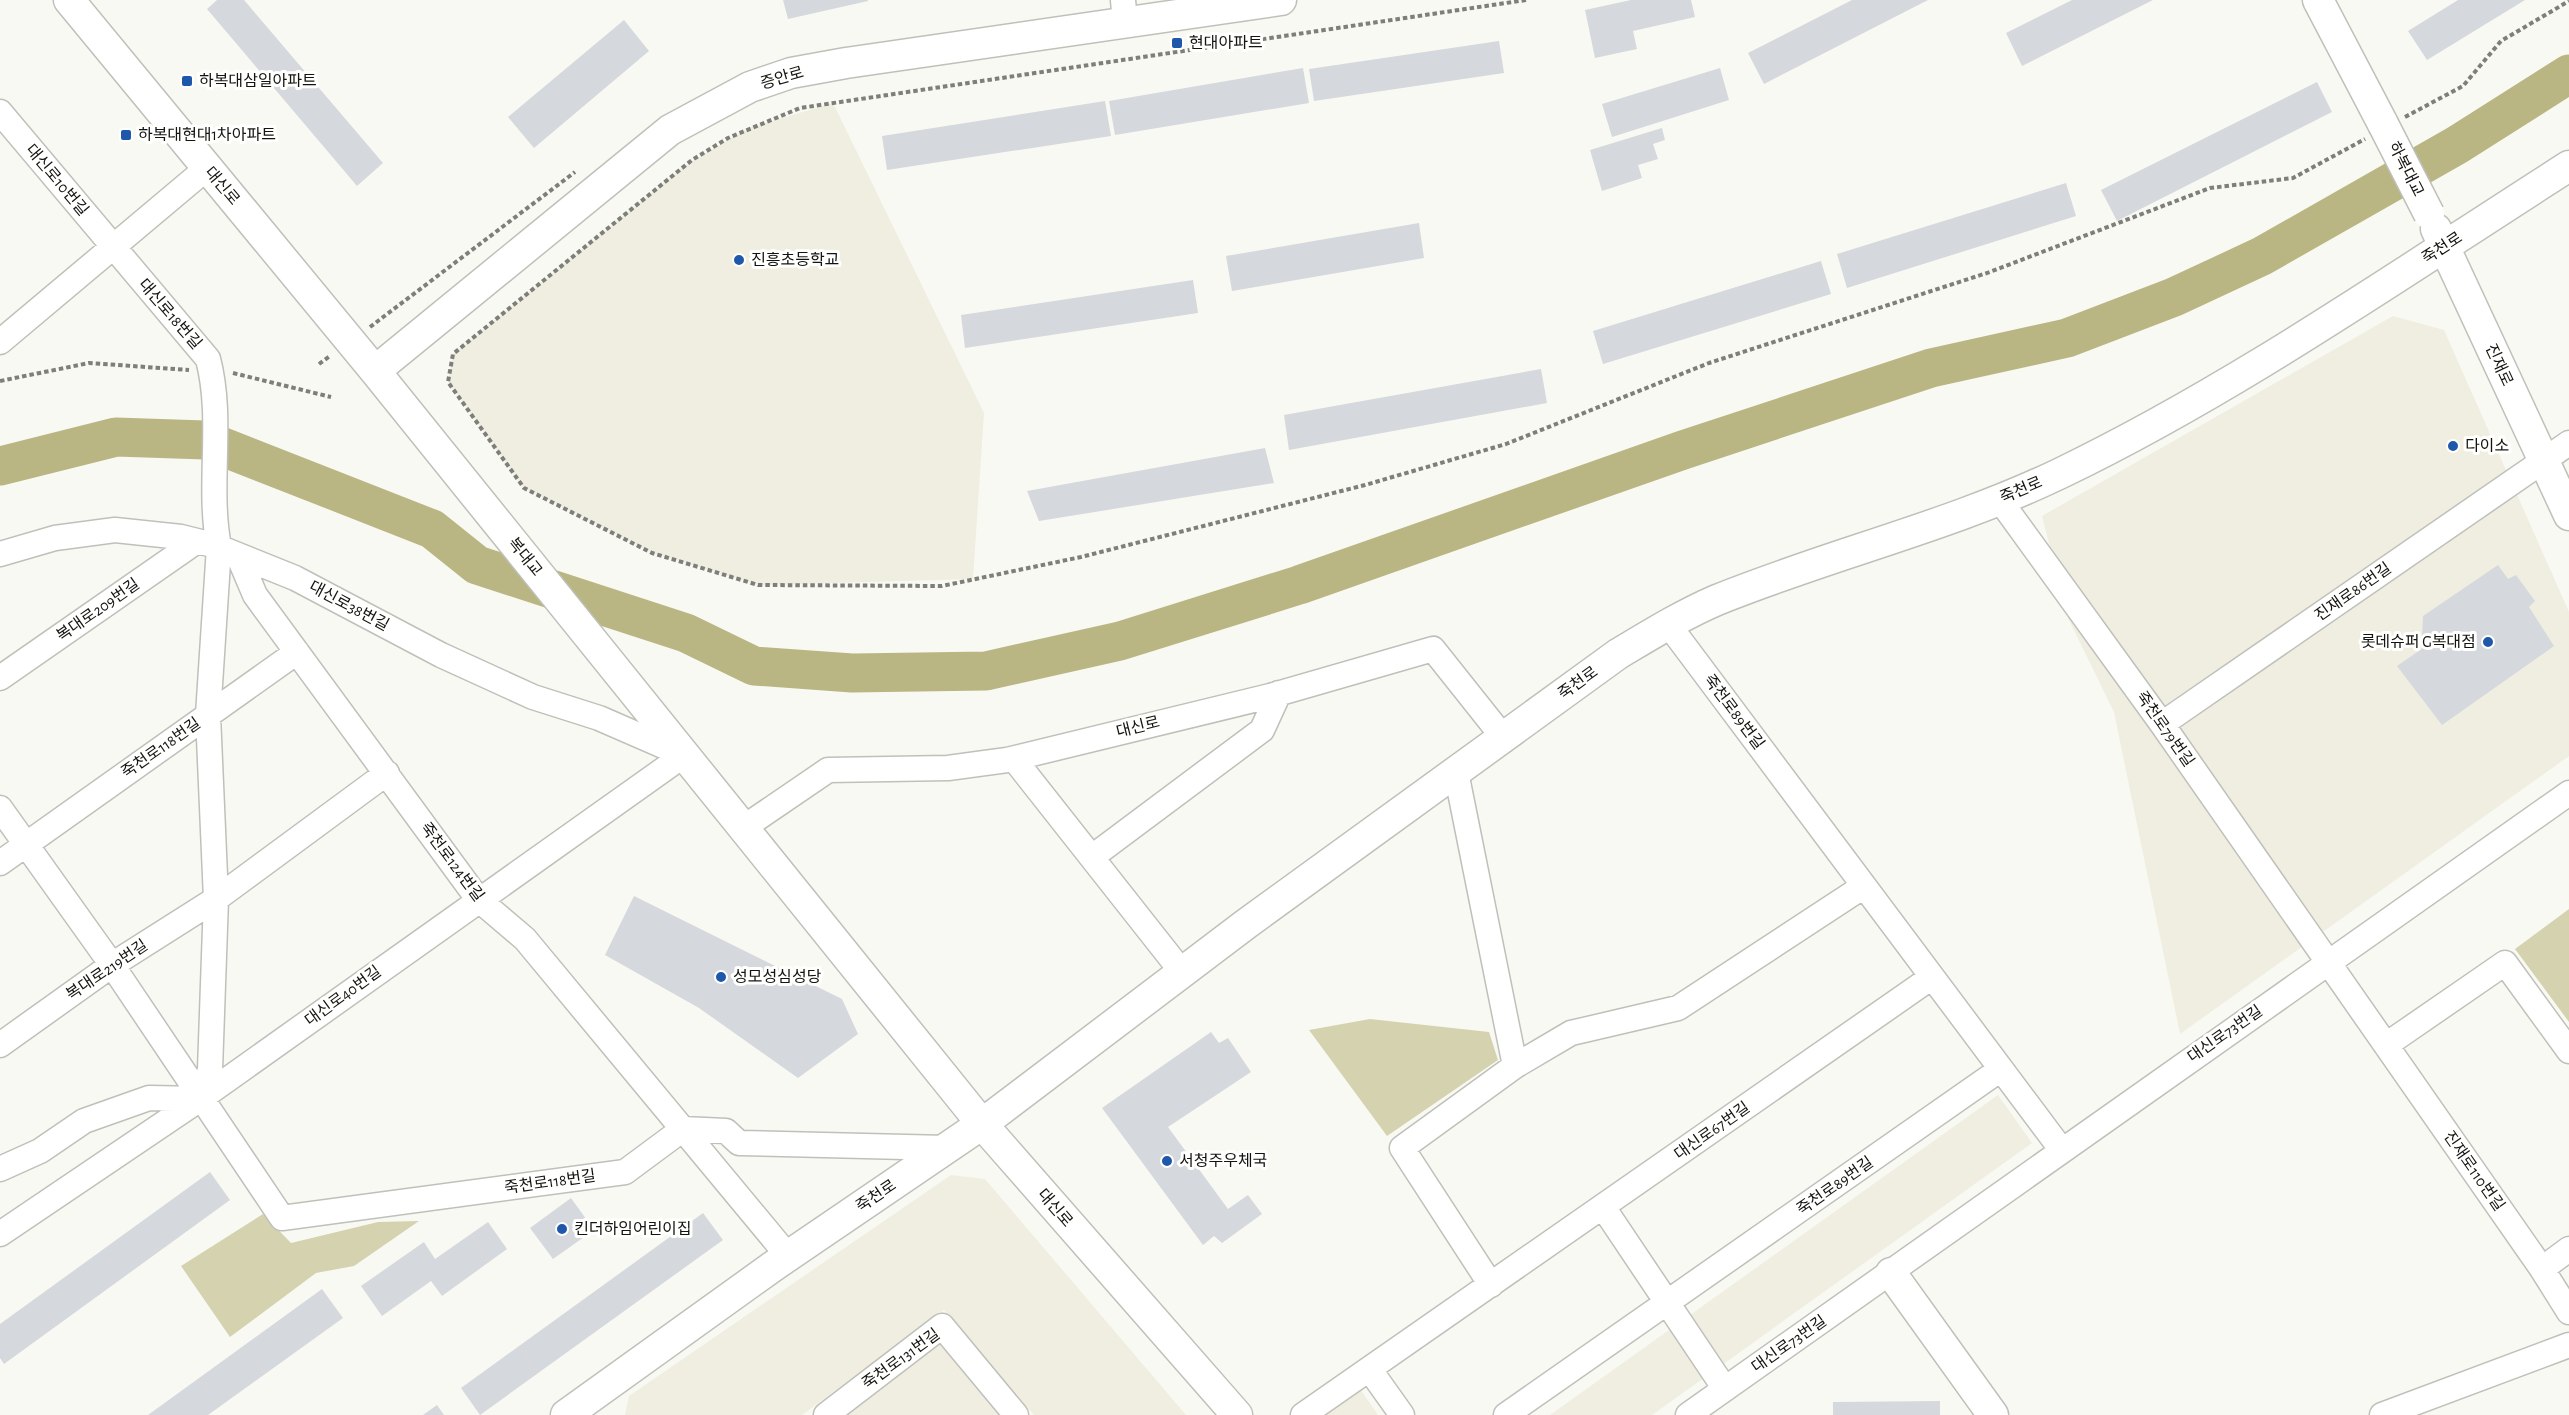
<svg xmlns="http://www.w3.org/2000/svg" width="2569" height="1415" font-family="'Alegreya Sans','Noto Sans KR',sans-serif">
  <rect width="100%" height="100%" fill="#f9f9f3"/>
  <path fill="#efeee1" d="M833,103L984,413L973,579L758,585L652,553L524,488L448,382L453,354L683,167L748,128Z
    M2393,316L2444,330L2569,612V756L2180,1034L2114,712L2068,618L2042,516Z
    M1998,1095L2032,1143L1652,1415H1550Z
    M951,1175L985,1179L1186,1415H1034L944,1310L802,1415H625L629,1396Z
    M947,1335L1017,1415H844Z
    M1358,1386L1378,1415H1318Z"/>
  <path fill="#d5d2b0" d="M2569,909V1022L2515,949Z
    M1370,1019L1489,1032L1498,1060L1387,1136L1309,1030Z
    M263,1214L291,1243L378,1222L419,1221L354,1266L316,1273L230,1337L181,1266Z"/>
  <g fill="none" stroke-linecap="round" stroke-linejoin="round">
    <path stroke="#bab683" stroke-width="39" d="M0,466L116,437L205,440L432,529L477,565L686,633L754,666L852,673L986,671L1120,641L1299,585L1683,450L1931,368L2067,338L2174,297L2262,256L2457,145L2569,74"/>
  </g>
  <path fill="#d5d8dd" d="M217,0H244L383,163L357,186L207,9Z
    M783,0H868V1L788,19Z
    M1631,0H1691L1695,17L1633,31L1637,49L1595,58L1585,10Z
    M1852,0H1928L1764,84L1748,53Z
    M2072,0H2153L2022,66L2006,33Z
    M2458,0H2525L2427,60L2408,31Z
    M624,20L649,51L534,148L508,117Z
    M1499,41L1504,73L1314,101L1309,69Z
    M1303,68L1309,103L1115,135L1109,101Z
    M1720,68L1729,100L1612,137L1602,104Z
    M2317,82L2332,112L2117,221L2101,190Z
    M1105,101L1111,136L887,170L882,136Z
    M1662,128L1665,140L1653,144L1658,159L1638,165L1642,178L1602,191L1590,150Z
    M2066,183L2076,216L1847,288L1837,254Z
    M1419,223L1424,258L1232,291L1226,256Z
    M1821,261L1831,294L1603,364L1593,331Z
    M1193,280L1198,313L965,348L961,315Z
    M1541,369L1547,403L1289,450L1284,415Z
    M1265,448L1274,483L1039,521L1027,491Z
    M2498,565L2508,579L2516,575L2535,601L2529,607L2554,646L2442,725L2397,666L2426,646L2422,639L2423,616Z
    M634,896L842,999L858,1034L798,1078L699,1008L605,955Z
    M1211,1032L1219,1043L1228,1038L1251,1072L1168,1127L1228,1209L1248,1195L1262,1214L1222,1243L1214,1236L1203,1245L1102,1108Z
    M210,1172L230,1200L4,1364L0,1358V1324Z
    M571,1198L594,1230L553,1259L530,1228Z
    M703,1213L723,1240L480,1415L461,1388Z
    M488,1222L507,1249L442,1296L431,1281L382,1316L361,1286L424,1242L435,1259Z
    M322,1289L343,1318L208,1415H148Z
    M1940,1401V1415H1833V1402Z
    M437,1405L444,1415H423Z"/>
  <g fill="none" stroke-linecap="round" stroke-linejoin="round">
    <defs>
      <path id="minor" d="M1123,0L1125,23
        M0,112L208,359C224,420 207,485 219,547L208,715L216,899L387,773
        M0,342L207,168
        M1999,499L2162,724L2542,1269L2569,1249
        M0,554L55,538L115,530L181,537L213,545L295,578L441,655L533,697L599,718L684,755
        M238,555L255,595L478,899L525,939L788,1256
        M1668,624L2061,1149
        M0,678L197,541
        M2162,724L2569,443
        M1014,759L1182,972
        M1456,772L1515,1066
        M0,808L112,965L282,1218L625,1172L683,1129L726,1131L739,1143L947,1148
        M743,828L828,770L948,768L1007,760L1270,696L1433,649L1503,737
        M1092,857L1262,730L1279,693
        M0,863L297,652
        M0,1045L112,965L216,899
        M2386,1045L2505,963L2569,1051
        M0,1169L40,1151L84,1121L149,1098L200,1099L210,1070L216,899
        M1603,1207L1725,1389
        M0,1234L200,1099L684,755
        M2542,1269L2569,1312
        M1491,1285L1402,1148L1515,1066L1571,1033L1678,1008L1864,886
        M1370,1370L1402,1415
        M826,1415L942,1326L1016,1415
        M1303,1415L1932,977
        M1506,1415L2001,1069
        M1688,1415L2569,793
        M2382,1415L2569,1345"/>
      <path id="tertiary" d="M69,0L375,371L982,1124L1237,1415
        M2318,0L2383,124
        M2436,229L2569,515
        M375,371L670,130L750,87L791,73L846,63L1281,0
        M1891,1273L1993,1415
        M566,1415L772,1267L982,1124L1246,924L1618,654C1650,635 1682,615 1717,600C1830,554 1951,526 2061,473C2237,388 2404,271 2569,166"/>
    </defs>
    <use href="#minor" stroke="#c0c0ba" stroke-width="27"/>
    <use href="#tertiary" stroke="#c0c0ba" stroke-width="33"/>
    <path stroke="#7e7e7a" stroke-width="4" stroke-dasharray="4.5 3" stroke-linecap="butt" d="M1526,0L800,108L728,138L692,160L453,354L448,382L524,488L652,553L758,585L942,586L1081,557L1365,485L1506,444L1709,363L1987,273L2210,188L2293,178L2365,139
      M2405,117L2463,86L2501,41L2569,1
      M370,327L575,172
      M319,364L330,356
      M233,373L331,397
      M0,381L89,363L189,370"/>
    <use href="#minor" stroke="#fff" stroke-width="24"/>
    <use href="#tertiary" stroke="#fff" stroke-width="30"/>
    <defs>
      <path id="tertiary-bridge" d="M2383,124L2429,214"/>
    </defs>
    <use href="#tertiary-bridge" stroke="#c0c0ba" stroke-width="33" stroke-linecap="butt"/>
    <use href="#tertiary-bridge" stroke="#fff" stroke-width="30"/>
  </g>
  <g fill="#1f58aa" stroke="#fffffe" stroke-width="2">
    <rect x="1171" y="37" width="12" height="12" rx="3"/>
    <rect x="181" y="75" width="12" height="12" rx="3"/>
    <rect x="120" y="129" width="12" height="12" rx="3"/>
    <circle cx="739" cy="260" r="6"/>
    <circle cx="2453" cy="446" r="6"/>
    <circle cx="2488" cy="642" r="6"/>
    <circle cx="721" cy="977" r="6"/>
    <circle cx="1167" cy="1161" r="6"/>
    <circle cx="562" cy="1229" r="6"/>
  </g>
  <g text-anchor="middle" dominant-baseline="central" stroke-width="6" stroke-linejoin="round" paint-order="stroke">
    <g font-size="16" fill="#131311" stroke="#fffffe" text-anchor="start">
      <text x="1189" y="43">현대아파트</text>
      <text x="199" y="81">하복대삼일아파트</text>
      <text x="138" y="135">하복대현대1차아파트</text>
      <text x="751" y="260">진흥초등학교</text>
      <text x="2465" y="446">다이소</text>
      <text x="2476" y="642" text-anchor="end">롯데슈퍼 G복대점</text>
      <text x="733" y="977">성모성심성당</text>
      <text x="1179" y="1161">서청주우체국</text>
      <text x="574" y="1229">킨더하임어린이집</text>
    </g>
    <g font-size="16" fill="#131311" stroke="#fffffe">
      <text transform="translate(782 78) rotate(-16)">증안로</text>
      <text transform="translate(2406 169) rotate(63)">하복대교</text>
      <text transform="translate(57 180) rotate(50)">대신로10번길</text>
      <text transform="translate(222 186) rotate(50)">대신로</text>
      <text transform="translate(2442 248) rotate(-33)">죽천로</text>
      <text transform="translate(170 314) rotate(49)">대신로18번길</text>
      <text transform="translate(2499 365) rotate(65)">진재로</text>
      <text transform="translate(2021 490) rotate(-23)">죽천로</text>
      <text transform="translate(525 557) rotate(51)">복대교</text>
      <text transform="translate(2353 592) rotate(-35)">진재로86번길</text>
      <text transform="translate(349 606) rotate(28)">대신로38번길</text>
      <text transform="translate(98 610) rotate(-35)">복대로209번길</text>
      <text transform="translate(1578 683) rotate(-36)">죽천로</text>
      <text transform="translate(1734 712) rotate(53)">죽천로89번길</text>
      <text transform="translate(1138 727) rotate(-14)">대신로</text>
      <text transform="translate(2165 729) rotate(55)">죽천로79번길</text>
      <text transform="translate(161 748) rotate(-35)">죽천로118번길</text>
      <text transform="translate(452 862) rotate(53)">죽천로124번길</text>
      <text transform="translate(107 970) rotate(-34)">복대로219번길</text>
      <text transform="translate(343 996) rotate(-36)">대신로40번길</text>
      <text transform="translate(2225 1034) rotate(-35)">대신로73번길</text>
      <text transform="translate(1712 1131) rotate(-35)">대신로67번길</text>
      <text transform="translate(2474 1171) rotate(55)">진재로110번길</text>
      <text transform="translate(550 1182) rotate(-8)">죽천로118번길</text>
      <text transform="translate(1835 1186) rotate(-35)">죽천로89번길</text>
      <text transform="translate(876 1196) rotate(-34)">죽천로</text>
      <text transform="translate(1055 1208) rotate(49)">대신로</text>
      <text transform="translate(1789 1344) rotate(-35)">대신로73번길</text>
      <text transform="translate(901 1359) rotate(-36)">죽천로131번길</text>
    </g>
  </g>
</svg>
